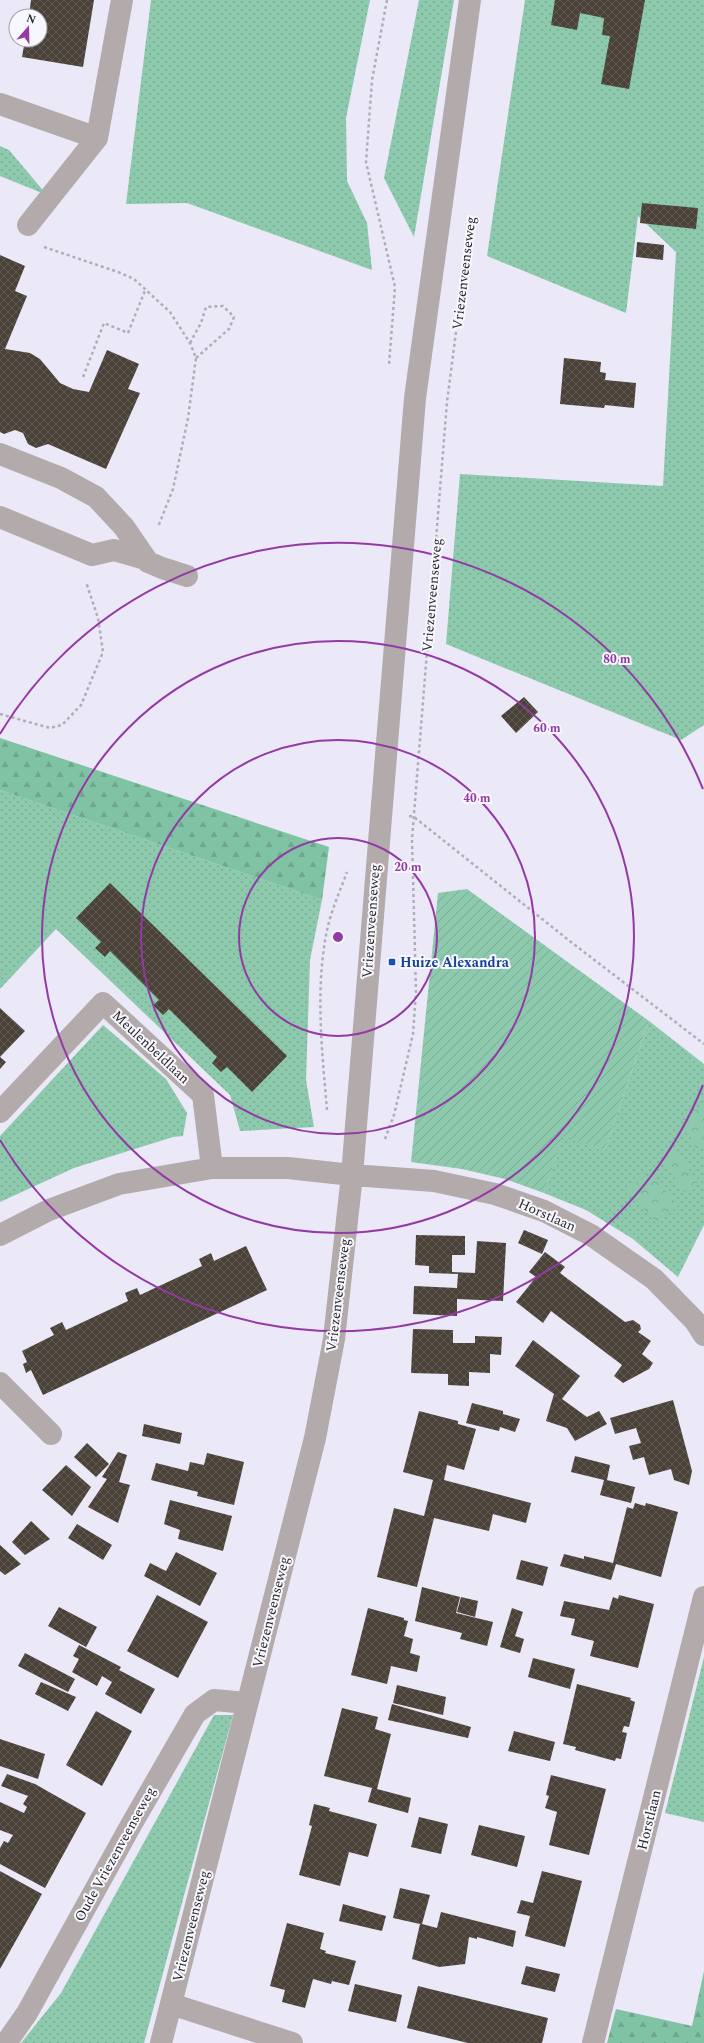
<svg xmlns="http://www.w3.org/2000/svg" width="704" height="2043" font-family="Spectral,serif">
  <defs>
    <pattern id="grass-dots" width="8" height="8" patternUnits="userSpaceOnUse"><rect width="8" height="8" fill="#8dc9ac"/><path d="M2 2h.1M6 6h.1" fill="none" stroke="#7aac94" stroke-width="1.8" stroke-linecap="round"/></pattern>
    <pattern id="forest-firs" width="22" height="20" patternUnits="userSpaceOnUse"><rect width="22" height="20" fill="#80c3a4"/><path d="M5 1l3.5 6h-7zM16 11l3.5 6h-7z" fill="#6fa78d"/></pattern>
    <pattern id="park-crowns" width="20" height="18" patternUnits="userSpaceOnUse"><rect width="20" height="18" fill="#8dc9ac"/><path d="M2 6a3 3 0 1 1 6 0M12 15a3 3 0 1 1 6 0" fill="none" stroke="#7aac94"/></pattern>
    <pattern id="garden-furrows" width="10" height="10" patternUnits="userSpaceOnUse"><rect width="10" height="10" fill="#8dc9ac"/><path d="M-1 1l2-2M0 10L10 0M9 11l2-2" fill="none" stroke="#7aac94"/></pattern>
    <pattern id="building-cross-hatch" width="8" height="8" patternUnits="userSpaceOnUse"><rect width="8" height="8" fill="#4a4138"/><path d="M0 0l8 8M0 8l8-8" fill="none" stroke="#615a53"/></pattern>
  </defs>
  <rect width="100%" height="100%" fill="#ebe8f7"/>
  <path fill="url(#grass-dots)" d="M151,0H370L346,118L347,181L367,223L372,270L187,203L126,204Z
    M419,0H454L414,237L384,178Z
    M525,0H704V725L681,740L446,644L460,474L663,486L676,252L638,216L626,313L487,256Z
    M0,146L9,150L47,195L0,176Z
    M0,790L322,900L310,960L306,1080L314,1127L240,1131L230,1095L56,929L0,989Z
    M649,1021L704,1064V1225L678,1277L633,1239L586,1210L544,1193L563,1135L605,1150Z
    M103,1025L166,1079L187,1113L183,1136L173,1137L74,1168L0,1202V1136Z
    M704,1657V1822L665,1813Z
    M214,1715H233L144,2043H21L61,1993Z"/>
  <path fill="url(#forest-firs)" d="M0,738L329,847L322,900L0,790Z
    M704,1971V2043H607L616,2009L692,2026Z"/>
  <path fill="url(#park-crowns)" d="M704,1107V1144L696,1149L681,1116Z
    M676,1151L698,1182L684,1192L663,1161Z
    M649,1172L678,1206L657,1224L628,1190Z"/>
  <path fill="url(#garden-furrows)" d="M467,889L649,1021L605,1150L563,1136L544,1193L505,1179L462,1169L411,1162L438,893Z"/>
  <path fill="url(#building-cross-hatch)" d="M31,0H94L83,67L22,57L25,40H40V16H29Z
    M555,0H645L629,89L601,84L610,36L602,35L604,18L580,13L577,30L551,25Z
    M642,203L698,208L696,229L640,223Z
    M637,242L664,245L663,260L636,257Z
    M0,255L25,266L15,291L27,296L5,349L30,353L40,359L60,383L73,389L89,392L107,350L139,364L128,389L140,393L106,469L48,444L36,448L28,444L23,433L15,430L4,434L0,432Z
    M564,358L601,362L600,372L606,373L605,380L636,383L634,408L605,405L604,408L560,404Z
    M524,697L538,712L516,733L501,716Z
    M110,883L287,1056L252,1092L227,1067L221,1072L212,1063L217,1057L169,1009L163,1015L153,1005L159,1000L110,951L105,957L95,948L101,942L76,918Z
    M0,1008L25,1031L0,1057L6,1062L0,1069Z
    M524,1230L548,1240L542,1254L518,1243Z
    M416,1235L465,1236V1255H452V1272L475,1273L477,1241L506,1243L503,1301L457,1299V1316L413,1314L414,1286L457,1288L458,1274L429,1273V1266L415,1265Z
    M246,1246L267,1290L43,1395L31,1370L26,1373L23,1364L27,1362L22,1351L54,1335L50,1328L62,1322L66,1330L128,1301L125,1293L137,1288L140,1295L202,1266L199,1259L211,1253L214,1261Z
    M545,1252L565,1267L560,1273L625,1322L633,1320L640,1325L641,1329L638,1332L651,1341L642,1354L653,1363L649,1369L623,1383L614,1376L622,1365L551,1311L543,1323L516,1302L536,1277L529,1272Z
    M413,1329L453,1330V1343H475V1336L502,1337L501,1355L490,1354V1373L469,1372V1386L448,1385V1374L411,1373Z
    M533,1340L580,1376L562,1399L587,1417L599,1411L607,1424L575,1441L567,1428L546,1421L554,1394L515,1366Z
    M673,1400L692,1471L689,1485L674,1480L671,1469L649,1475L644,1457L633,1460L629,1446L641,1443L636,1428L615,1434L610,1418Z
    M472,1403L503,1411V1414L520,1419L515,1432L500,1427L499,1431L466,1423Z
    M419,1411L458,1421V1424L476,1429L464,1470L447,1465L444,1480L531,1503L526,1523L493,1514L489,1531L434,1518L417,1587L377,1577L394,1508L424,1516L433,1480L403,1472Z
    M144,1424L182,1433L180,1444L142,1436Z
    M87,1443L109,1464L96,1477L74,1457Z
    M118,1452L127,1455L119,1482L130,1485L118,1523L88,1507L107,1479L102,1477Z
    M207,1453L244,1462L234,1505L197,1496L198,1492L151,1480L156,1463L188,1471L190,1462L204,1465Z
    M575,1456L610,1465L607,1480L635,1487L631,1503L600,1495L604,1480L571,1472Z
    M66,1465L91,1487L72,1516L42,1490Z
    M170,1500L232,1516L223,1551L178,1539L180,1530L164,1524Z
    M635,1503L645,1506L646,1503L678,1512L661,1577L616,1564L611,1580L560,1566L564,1554L584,1559V1556L613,1563L627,1507L633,1509Z
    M31,1521L50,1539L25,1555L12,1542Z
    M77,1524L112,1545L103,1560L68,1538Z
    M0,1545L21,1564L5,1575L0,1571Z
    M176,1552L217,1573L200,1606L144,1576L150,1563L166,1571Z
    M521,1560L548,1567L543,1586L516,1579Z
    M422,1587L460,1597L456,1613L493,1622L487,1646L460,1639L462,1633L415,1621Z
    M157,1595L208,1622L178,1678L127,1651Z
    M619,1595L654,1604L638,1668L590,1656L594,1641L571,1635L575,1619L560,1616L564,1601L609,1610L613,1597L618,1599Z
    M461,1597L478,1601L475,1617L457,1612Z
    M59,1607L97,1627L86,1647L48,1626Z
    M368,1608L404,1618V1620L408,1621L404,1636L413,1639L410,1653L420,1656L417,1672L391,1666L387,1684L351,1675Z
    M512,1608L523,1612L515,1636L524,1639L520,1653L500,1647Z
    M79,1645L121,1667L119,1670L155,1689L141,1714L105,1694L112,1682L102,1676L97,1686L72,1672L79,1659L73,1656Z
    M25,1653L75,1679L68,1692L18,1666Z
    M533,1658L575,1669L570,1689L528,1677Z
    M41,1682L76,1697L68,1711L35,1694Z
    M577,1684L631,1698L630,1700L635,1702L629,1727L624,1726L622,1732L627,1733L621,1759L616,1758L615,1761L575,1750L576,1747L563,1744Z
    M397,1685L446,1697L443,1715L393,1703Z
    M392,1704L471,1727L468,1738L388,1720Z
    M342,1708L378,1717L375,1729L391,1734L377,1789L411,1798L408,1813L368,1802L372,1788L324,1776Z
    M96,1711L132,1731L102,1786L66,1765Z
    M514,1731L555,1742L550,1761L508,1751Z
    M0,1739L45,1754L38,1779L0,1766Z
    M7,1774L35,1784L86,1813L45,1888L0,1864V1848L4,1841L8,1843L13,1835L0,1830V1802L24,1813L27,1807L23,1804L28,1796L1,1786Z
    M551,1775L606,1789L589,1855L549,1845L557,1812L545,1808L549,1796L546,1795Z
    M314,1804L330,1808L329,1811L377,1824L368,1857L349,1852L340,1886L299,1875L312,1826L309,1825Z
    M419,1817L448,1824L441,1854L411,1847Z
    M479,1825L525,1836L517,1867L471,1855Z
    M0,1871L42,1894L0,1969Z
    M542,1871L582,1881L565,1947L525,1936L530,1916L517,1913L521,1900L533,1903Z
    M400,1888L430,1895L422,1924L437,1928L441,1912L516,1931L513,1947L477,1937V1939L469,1937L465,1964L439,1967L412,1959L420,1924L393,1918Z
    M343,1904L386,1916L382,1931L339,1921Z
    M287,1923L324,1933L320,1949L326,1951L325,1953L356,1961L349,1985L332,1981L331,1984L313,1979L305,2008L282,2002L285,1990L270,1986Z
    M526,1966L560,1974L555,1992L521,1984Z
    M355,1984L402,1995L396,2022L348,2011Z
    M418,1986L548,2018L542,2043H468L407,2028Z"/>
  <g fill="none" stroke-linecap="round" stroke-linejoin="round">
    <path stroke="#b0adb9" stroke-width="2.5" stroke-dasharray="3 3" stroke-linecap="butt" d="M387,0L372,80L366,162L395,287L389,365
      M44,247L118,272L134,279L170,312L190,343L196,358L188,418L173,489L158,527
      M190,343L201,323L206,307L223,306L234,317L229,329L196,358
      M83,377L104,323L128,333L146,288
      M0,714L50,728L62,725L81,705L103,652L98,618L86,582
      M409,816L414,817L571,942L704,1044
      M0,972L1,974
      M327,1110C322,1051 315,989 327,930C331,911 340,891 347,872
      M385,1139L394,1115L413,1034L416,991L412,839L447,402L466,254"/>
    <path stroke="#b2aaab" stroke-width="22" d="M0,104L97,138L122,0
      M28,225L97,138
      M0,454L61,478L96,497L124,527L148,562L162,568L187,576
      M0,517L92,555L114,550L145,559
      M0,1112L103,1003L203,1095L212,1168
      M0,1235L49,1210L119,1184L212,1168H288L352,1175L434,1181L495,1194L544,1211L591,1235L654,1279L695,1321L704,1335
      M0,1383L51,1434
      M171,2004L292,2043
      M6,2043L27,2013L131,1825L195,1714L214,1700L247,1703
      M161,2043L315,1438L334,1339L352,1175L415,398L470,0
      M593,2043L704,1597"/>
  </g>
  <g fill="none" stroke="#933aa5" stroke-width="2">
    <circle cx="338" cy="937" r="99"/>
    <circle cx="338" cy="937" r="197"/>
    <circle cx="338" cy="937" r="296"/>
    <path d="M703 1085A394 394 0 0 1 0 1140M0 734A394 394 0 0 1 703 789"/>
  </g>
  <rect fill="#1a4fb4" stroke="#f8f7fd" stroke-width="1.5" x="388" y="958" width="8" height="8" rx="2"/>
  <g text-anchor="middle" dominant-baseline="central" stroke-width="4" stroke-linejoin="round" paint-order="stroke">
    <g font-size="14" fill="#27262b" stroke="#f8f7fd">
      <text transform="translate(464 273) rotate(-83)">Vriezenveenseweg</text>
      <text transform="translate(432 595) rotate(-85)">Vriezenveenseweg</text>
      <text transform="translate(371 921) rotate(-86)">Vriezenveenseweg</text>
      <text transform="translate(151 1047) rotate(43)">Meulenbeldlaan</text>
      <text transform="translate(547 1215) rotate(24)">Horstlaan</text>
      <text transform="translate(338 1295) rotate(-83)">Vriezenveenseweg</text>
      <text transform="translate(271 1612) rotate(-76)">Vriezenveenseweg</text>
      <text transform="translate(649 1820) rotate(-76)">Horstlaan</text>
      <text transform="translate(115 1854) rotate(-61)">Oude Vriezenveenseweg</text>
      <text transform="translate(191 1926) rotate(-76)">Vriezenveenseweg</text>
    </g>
    <g font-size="14" font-weight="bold" fill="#164399" stroke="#f8f7fd" text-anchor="start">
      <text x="400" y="962">Huize Alexandra</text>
    </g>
  </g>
  <circle cx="338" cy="937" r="6" fill="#933aa5" stroke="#f8f7fd" stroke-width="2"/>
  <g font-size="12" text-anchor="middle" font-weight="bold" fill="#933aa5" stroke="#f8f7fd" stroke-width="4" stroke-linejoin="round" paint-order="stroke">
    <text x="617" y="663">80 m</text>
    <text x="547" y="732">60 m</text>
    <text x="477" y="802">40 m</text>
    <text x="408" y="871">20 m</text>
  </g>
  <g transform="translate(28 28) rotate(20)"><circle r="19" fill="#f8f7fd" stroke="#a4a3a9"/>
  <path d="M0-3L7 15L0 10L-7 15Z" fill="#933aa5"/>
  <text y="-6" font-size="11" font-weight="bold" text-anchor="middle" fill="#27262b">N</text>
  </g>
</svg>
